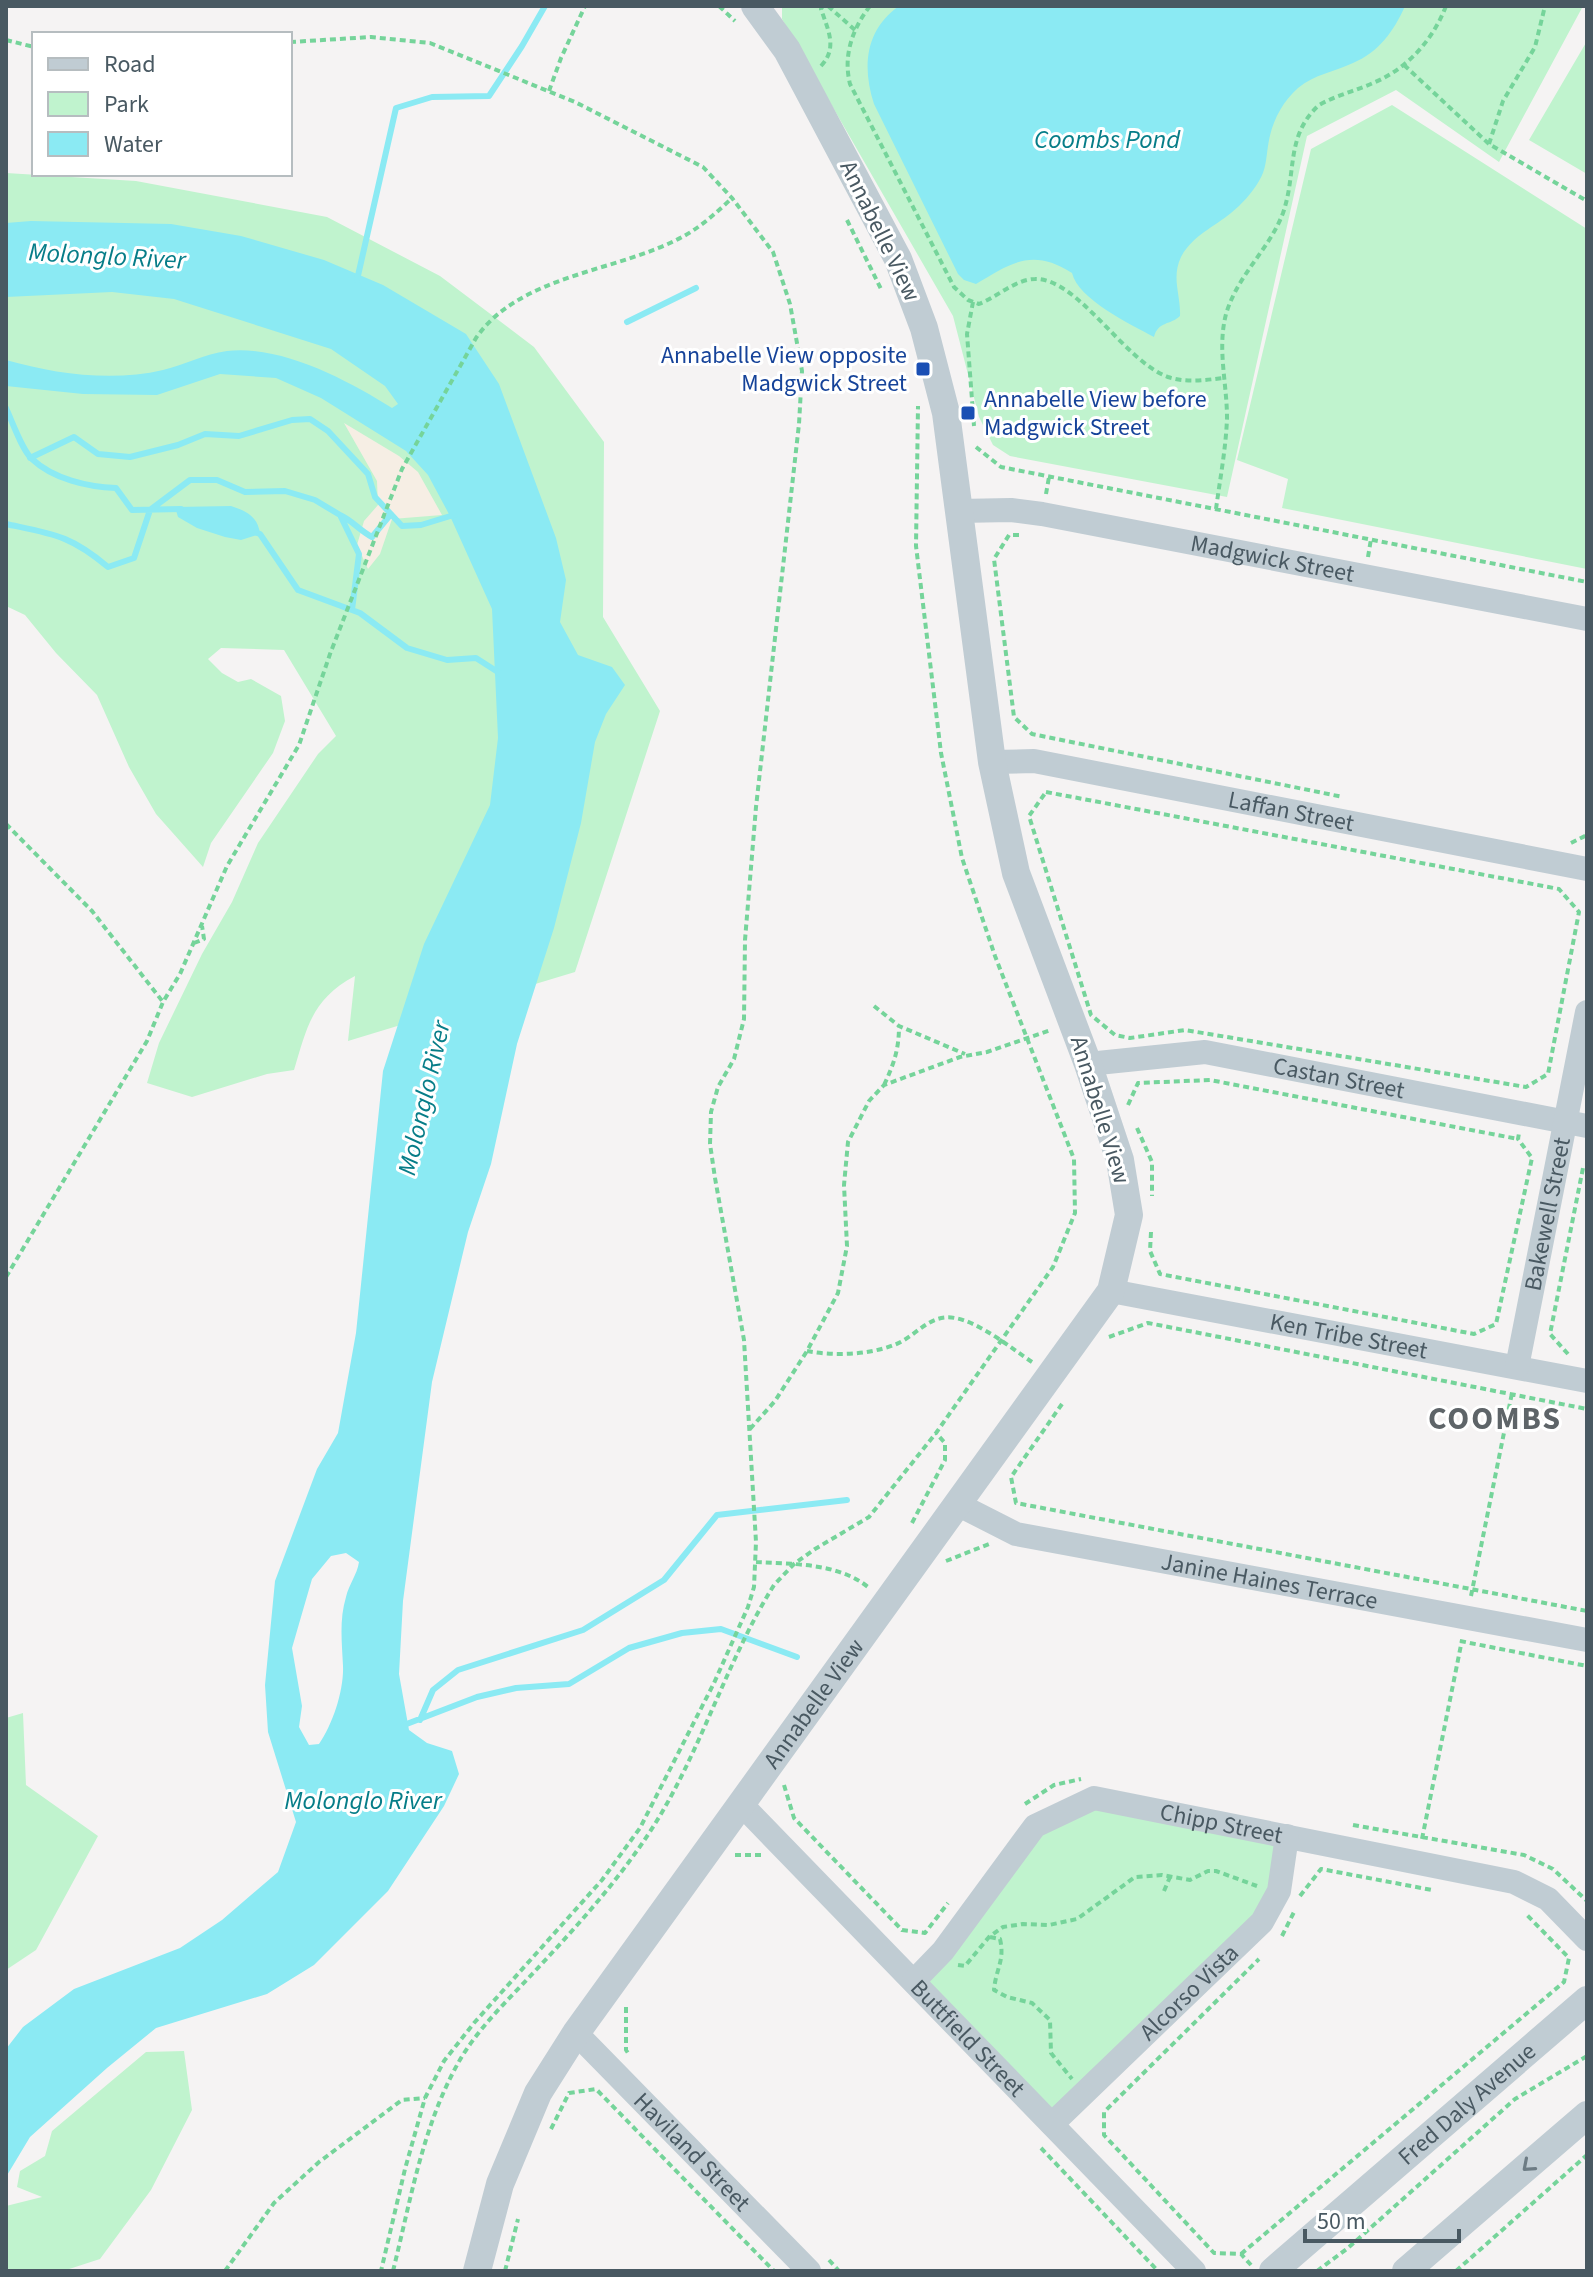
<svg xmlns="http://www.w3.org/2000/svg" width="1593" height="2277" font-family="'Source Sans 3',sans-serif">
  <rect width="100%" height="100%" fill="#f5f3f3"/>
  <path fill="#c0f3ce" d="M782,6H1583L1499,162L1396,90L1307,136L1227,497L1010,456L993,445L979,417L953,316L782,19Z
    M1587,41V174L1529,140Z
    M1392,105L1587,229V569L1282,508L1288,479L1237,460L1311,149Z
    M6,173L136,181L327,217L440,276L534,347L604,442L603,617L660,711L575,972L348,1041L355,976C312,999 307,1027 294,1070L267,1074L192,1097L147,1083L159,1043L202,954L232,902L258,843L318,754L336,736L284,650L221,648L208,659L222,673L238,682L251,679L281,696L285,721L273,753L211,843L203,867L156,814L129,767L97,695L56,653L25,615L6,606Z
    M23,1713L26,1785L98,1836L36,1950L6,1970V1718Z
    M1094,1798L1287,1836L1279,1891L1052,2124L914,1981L1035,1826Z
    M184,2051L192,2110L151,2190L100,2259L63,2271H6V2206L42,2197L17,2187L20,2171L45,2156L52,2131L146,2052Z"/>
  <path fill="#f6eee4" d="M344,423L399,456L418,472L442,515L392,519L380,554L368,569L357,545L364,521L378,505L377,481Z"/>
  <path fill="#8beaf3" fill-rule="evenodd" d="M899,6H1405C1394,31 1379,52 1353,63C1334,72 1315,74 1298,88C1281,103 1271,124 1268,146C1266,159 1266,170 1259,181C1252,193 1242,204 1231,213C1214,227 1192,236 1181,257C1171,278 1181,295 1180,316C1171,325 1158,321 1154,337C1130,324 1078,299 1072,273C1033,248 1012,262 976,284L964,280L958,274L874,104C862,67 865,30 899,6Z
    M31,221L171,224L241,236L324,260L383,285L466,334L499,384L556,538L566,580L560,622L578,655L612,667L625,685L606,714L595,742L581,823L554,928L517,1044L491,1164L468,1232L432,1382L403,1601L399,1674L409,1730L427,1743L452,1751L459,1774L444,1806L388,1891L314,1965L267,1994L156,2028L107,2068L30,2137L6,2177V2049L23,2027L74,1989L180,1948L222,1920L278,1872L296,1822L268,1732L265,1685L275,1581L317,1469L338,1433L356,1333L383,1071L424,944L490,805L498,738L492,609L450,516L428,475L406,451L321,398L276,378L220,374L157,395L83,394L6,386V360C55,374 112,382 163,370C185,365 204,354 227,351C282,345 347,380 392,408L398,404L385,386L331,349L174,299L112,292L6,297V223ZM346,1553L359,1562C357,1575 349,1584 346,1597C339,1620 342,1643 343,1666C344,1690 333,1724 319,1744L309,1745L299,1727L302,1706L292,1648L312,1579L331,1556Z
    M231,506C247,511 258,517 260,534L241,540L225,537L197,528L178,517L175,507Z"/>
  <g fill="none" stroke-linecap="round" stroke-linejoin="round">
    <path stroke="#8beaf3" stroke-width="6" d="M357,280L396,108L432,97L489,96L522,46L545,6
      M627,322L696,288
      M6,408C12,421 22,450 32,459C53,479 88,487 116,488L132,510L181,509
      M30,458L74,437L98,454L130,457L178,445L205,434L239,436L292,420L310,419L328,431L368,474L375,497L402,526L421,525L457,514
      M340,515C353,521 359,530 372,537L391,514
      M6,524C53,534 70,535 108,567L134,558L150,510L190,480H217L245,492L285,491L315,500L340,515L359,554L352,610
      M252,531L260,534L298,590L360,613L407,648L447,660L476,658L501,674
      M420,1720L433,1690L458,1670L583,1630L664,1580L717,1515L847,1500
      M404,1725L477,1697L516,1688L569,1684L629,1648L682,1633L721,1629L797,1657"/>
    <path stroke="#75d49a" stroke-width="4" stroke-dasharray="6 4" stroke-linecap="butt" d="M719,6L735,21
      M828,6L855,30
      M870,6C852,29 843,56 850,84L954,287L968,300L979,304C997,297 1016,279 1035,279C1078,278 1124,361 1168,377C1186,383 1205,380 1224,378
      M6,40L34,47
      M290,42L371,37L430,43L575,102L703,167L732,198L773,252L790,304L802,371L799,424L756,807L745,940L744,1019L734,1059L718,1087L711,1112L710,1144L715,1178L744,1340L756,1542L754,1587L748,1607L714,1683L640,1828L602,1880L474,2023L444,2061L425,2098L405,2169L381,2271
      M1404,65L1489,144L1587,201
      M821,66C838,48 828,30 821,9L823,6
      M549,91L561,58L585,6
      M1489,144L1503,101L1535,47L1545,6
      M847,220L882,291
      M973,302L967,334L974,426
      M976,447L1001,467L1587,582
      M1046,494L1049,477
      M1216,509C1220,479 1226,448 1227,418C1227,383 1217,349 1226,314C1238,274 1269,250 1283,213C1297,173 1285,136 1319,105C1337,95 1355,91 1373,83C1407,69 1433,40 1446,6
      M1019,535H1009L994,559L1014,717L1032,734L1343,797
      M1368,557L1371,539
      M1046,792L1559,889L1579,912L1548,1074L1526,1087L1185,1030L1130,1038L1115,1035L1091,1015L1029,816Z
      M6,824L92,911L163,1002
      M1571,843L1587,835
      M194,943L204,939L202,926
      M874,1006L899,1026L965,1054
      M884,1085C894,1064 899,1049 899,1026
      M1128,1105L1138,1083L1210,1080L1518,1139
      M1137,1128L1152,1162V1196
      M1151,1232L1150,1251L1160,1274L1474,1334L1496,1324L1532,1158L1518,1139L1519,1133
      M6,1277L147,1041L163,1002L180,974L227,866L299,745L330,654L402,469L476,338C520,274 619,272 684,236C702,226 717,212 732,198
      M1109,1337L1148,1323L1587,1409
      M807,1351C834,1356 868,1355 894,1345C916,1337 929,1313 955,1318C979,1322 1011,1348 1032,1362
      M1568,1354L1550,1334L1583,1168L1587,1165
      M1062,1404L1011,1477L1016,1503L1587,1611
      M750,1429L775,1401L807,1351L838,1293L847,1246L844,1185L848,1142L869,1101L884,1085L960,1057L987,1052L1051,1030
      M912,1523L945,1460V1443L936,1433
      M946,1561L989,1544
      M756,1562C793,1564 838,1563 868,1587
      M1471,1596L1512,1393
      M1460,1641L1587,1666
      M784,1785L794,1818L902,1930L925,1933L948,1903
      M1025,1804L1054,1785L1081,1779
      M1353,1825L1524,1855L1553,1869L1587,1901
      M1422,1839L1462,1640
      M735,1855H762
      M1164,1891L1170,1877
      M1300,1896L1321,1869L1432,1890
      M1282,1936L1294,1912
      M990,1937L1000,1939C1005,1961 996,1968 994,1990L1007,1997L1032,2003L1050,2020L1051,2053L1072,2079
      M958,1965L965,1966L989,1937L1003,1927L1023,1924L1049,1925L1077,1919L1135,1877L1162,1875L1190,1880L1208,1871H1216L1257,1886
      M626,2007V2050L628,2053
      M551,2129L569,2093L596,2089L774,2271
      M1041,2148L1158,2271
      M1241,2254L1564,1982L1569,1958L1525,1913
      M829,2260L839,2271
      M1251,2265L1241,2254L1214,2253L1104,2135V2112L1259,1959
      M225,2271L274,2203L319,2162L402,2100L425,2098
      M393,2271C411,2199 423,2123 461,2058C481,2025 510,1998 536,1970C581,1922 627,1871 661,1814C704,1741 729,1657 774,1585L794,1564L815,1549L869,1517L936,1433L1053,1267L1075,1213L1074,1159L995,956L962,858L941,753L916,546L918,406
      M505,2271L518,2219
      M1317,2271L1348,2248L1515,2099L1587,2056
      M1456,2271L1587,2155"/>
    <g stroke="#c0ccd3" stroke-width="24">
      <path id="s1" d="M959,511L1011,510L1042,514L1587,619"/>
      <path id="s2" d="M992,762L1034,761L1587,869"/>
      <path id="s3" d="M1088,1064L1205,1052L1587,1126"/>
      <path id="s4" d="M1111,1291L1587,1381"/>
      <path id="s5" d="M1517,1367L1587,1012"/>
      <path id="s6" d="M957,1504L1016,1534L1587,1640"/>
      <path id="s7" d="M741,1804L1194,2271"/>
      <path id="s8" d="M914,1981L943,1951L1035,1826L1094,1798L1514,1882L1548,1899L1587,1939"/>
      <path id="s9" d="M576,2033L809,2271"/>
      <path id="s10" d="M1052,2124L1262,1922L1279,1891L1287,1836"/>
    </g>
    <g stroke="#c0ccd3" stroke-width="28">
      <path id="s11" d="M477,2271L500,2184L538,2093L576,2033L1111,1291L1129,1215L1120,1160L1088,1064L1016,873L992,762L946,413L924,328L898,259L787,50L755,6"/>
      <path id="s12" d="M1273,2271L1587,2000"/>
      <path d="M1406,2271L1587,2115"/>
    </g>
  </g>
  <defs><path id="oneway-chevron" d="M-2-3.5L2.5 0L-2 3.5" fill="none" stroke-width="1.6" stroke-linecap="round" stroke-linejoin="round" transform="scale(2)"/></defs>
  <use stroke="#6d7c84" href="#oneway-chevron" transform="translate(1528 2166) rotate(139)"/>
  <g fill="#1a4fb4" stroke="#fff" stroke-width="3">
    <rect x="915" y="361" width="16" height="16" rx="4"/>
    <rect x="960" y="405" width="16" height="16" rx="4"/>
  </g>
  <g text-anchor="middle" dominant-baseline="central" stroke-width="6" stroke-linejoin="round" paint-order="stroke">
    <g font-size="24" fill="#495962" stroke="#fff">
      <text transform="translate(880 231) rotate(64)">Annabelle View</text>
      <text stroke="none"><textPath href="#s1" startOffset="318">Madgwick Street</textPath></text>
      <text stroke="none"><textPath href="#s2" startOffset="304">Laffan Street</textPath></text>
      <text stroke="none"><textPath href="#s3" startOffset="254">Castan Street</textPath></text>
      <text transform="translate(1100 1110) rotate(73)">Annabelle View</text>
      <text stroke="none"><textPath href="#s5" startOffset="156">Bakewell Street</textPath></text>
      <text stroke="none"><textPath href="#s4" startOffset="242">Ken Tribe Street</textPath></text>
      <text stroke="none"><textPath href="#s6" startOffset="324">Janine Haines Terrace</textPath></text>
      <text stroke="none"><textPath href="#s11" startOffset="666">Annabelle View</textPath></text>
      <text stroke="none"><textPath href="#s8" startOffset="392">Chipp Street</textPath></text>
      <text stroke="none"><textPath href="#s10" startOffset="190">Alcorso Vista</textPath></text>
      <text stroke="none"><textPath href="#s7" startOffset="326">Buttfield Street</textPath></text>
      <text stroke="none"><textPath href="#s12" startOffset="256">Fred Daly Avenue</textPath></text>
      <text stroke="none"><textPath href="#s9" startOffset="166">Haviland Street</textPath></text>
    </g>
    <g font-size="24" fill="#164399" stroke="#fff" text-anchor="end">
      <text x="907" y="355">Annabelle View opposite<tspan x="907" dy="28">Madgwick Street</tspan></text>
      <text x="984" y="399" text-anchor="start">Annabelle View before<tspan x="984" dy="28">Madgwick Street</tspan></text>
    </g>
    <g font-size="26" font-style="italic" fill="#067d88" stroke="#fff">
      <text x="1107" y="139">Coombs Pond</text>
      <text transform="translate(107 256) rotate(3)">Molonglo River</text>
      <text transform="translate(424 1098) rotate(-77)">Molonglo River</text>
      <text x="363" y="1800">Molonglo River</text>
    </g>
    <g font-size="32" font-weight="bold" letter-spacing="2" fill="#5e6468" stroke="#fff">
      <text x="1495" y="1419">COOMBS</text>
    </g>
  </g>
  <rect width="1593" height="2277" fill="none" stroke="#495962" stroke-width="16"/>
  <rect x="32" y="32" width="260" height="144" fill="#ffffff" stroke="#b6bdc0" stroke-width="2"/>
  <rect x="48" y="58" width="40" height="12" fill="#c0ccd3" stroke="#b6bdc0" stroke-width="2"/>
  <text x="104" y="72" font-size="24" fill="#495962">Road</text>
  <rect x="48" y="92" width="40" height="24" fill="#c0f3ce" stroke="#b6bdc0" stroke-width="2"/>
  <text x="104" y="112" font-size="24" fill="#495962">Park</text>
  <rect x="48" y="132" width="40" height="24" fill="#8beaf3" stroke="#b6bdc0" stroke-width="2"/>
  <text x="104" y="152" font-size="24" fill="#495962">Water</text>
  <path d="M1305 2229v12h154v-12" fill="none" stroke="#495962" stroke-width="4"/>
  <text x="1317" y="2229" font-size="24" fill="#495962" stroke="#ffffff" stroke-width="6" paint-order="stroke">50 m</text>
</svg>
